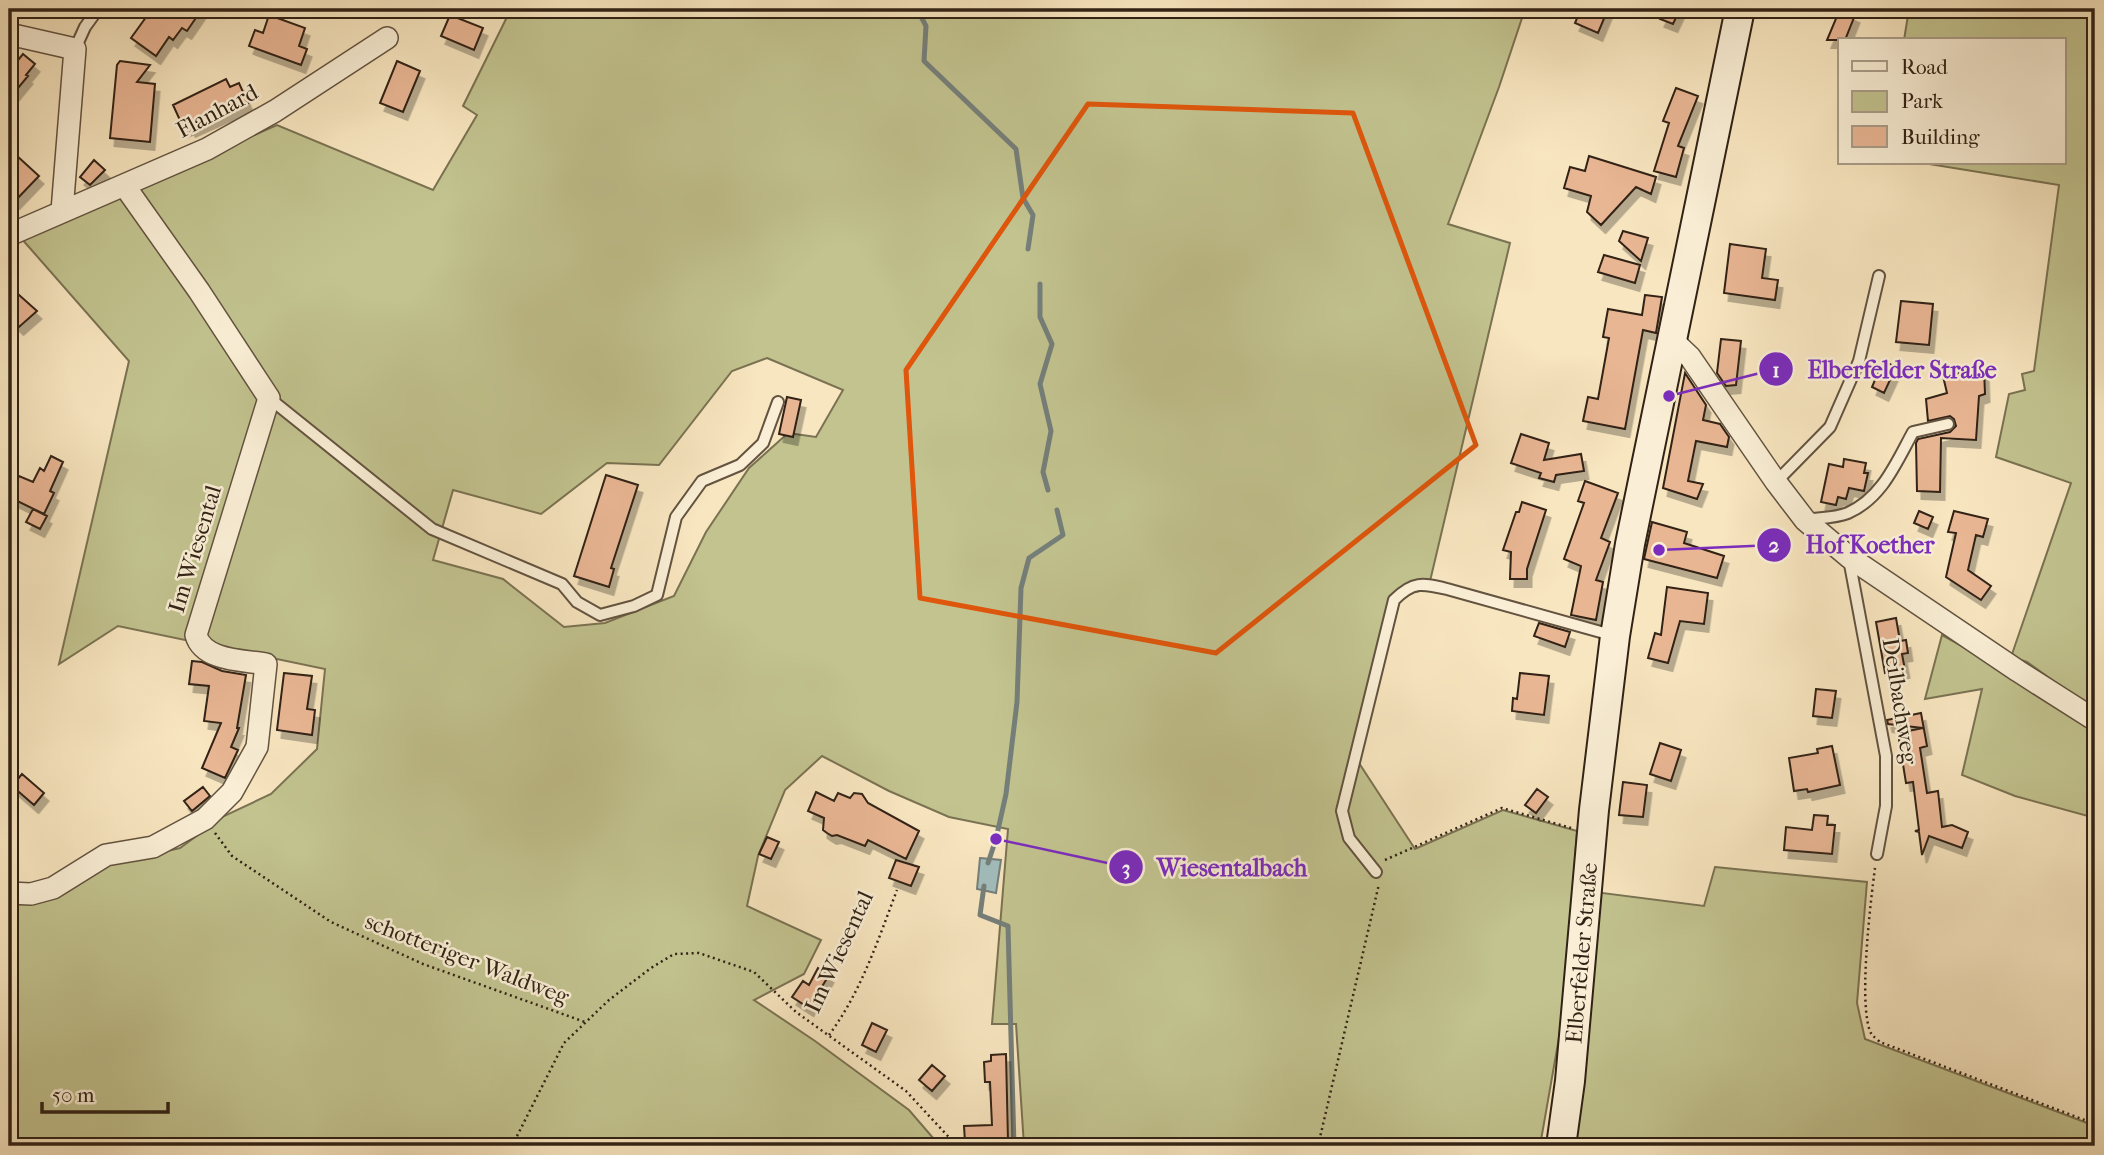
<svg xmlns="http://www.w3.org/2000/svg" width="2104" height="1155" font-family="'IM FELL French Canon',serif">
  <defs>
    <filter id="shadow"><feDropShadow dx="4.5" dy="8" stdDeviation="0" flood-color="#0004"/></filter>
  </defs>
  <rect width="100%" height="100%" fill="#f8e6c0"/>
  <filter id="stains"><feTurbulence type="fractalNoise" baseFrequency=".00286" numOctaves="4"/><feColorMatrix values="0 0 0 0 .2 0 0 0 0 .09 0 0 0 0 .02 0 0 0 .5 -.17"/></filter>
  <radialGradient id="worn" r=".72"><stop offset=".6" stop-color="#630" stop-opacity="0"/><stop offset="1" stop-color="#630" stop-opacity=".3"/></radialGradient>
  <path fill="#c2c38f" stroke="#7a7252" stroke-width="2" fill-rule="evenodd" d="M503,9H1525L1499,87L1448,224L1510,243L1431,577L1427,590L1413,592L1399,602L1357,760L1415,849L1503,810L1577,831L1564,1009L1540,1146H1024L1016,1024H992L1008,829L949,817L889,791L822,756L785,790L758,856L747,906L821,940L804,974L754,1000L815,1041L909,1110L940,1146H9V904L60,892L102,866L180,848L224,816L271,794L317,749L325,669L118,626L59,664L129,361L21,238L277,125L433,190L477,115L463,106L507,17ZM767,358L843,390L816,437L788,433L749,468L706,532L674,596L605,623L564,627L503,579L433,560L453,490L541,514L607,463L659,465L732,371Z
    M1909,9H2095V711L2027,662L2011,657L2071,483L1996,457L2009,394L2025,390L2022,374L2034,371L2059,185L1923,163H2064V40H1904Z
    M1942,635L1989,661L2095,727V818L2015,796L1962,775L1982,689L1925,699Z
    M1715,867L1867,882L1857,1003L1865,1039L2095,1126V1146H1567L1595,892L1704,906Z"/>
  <path fill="#a2bdbd" stroke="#757f7a" stroke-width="2" d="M980,858L1001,860L996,893L977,889Z"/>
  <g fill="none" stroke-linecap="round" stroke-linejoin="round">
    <path stroke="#757f7a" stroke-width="5" d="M917,9L926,26L924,61L1016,149L1023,198L1033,215L1028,249
      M1040,284V317L1052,344L1040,384L1051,431L1043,472L1048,490
      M988,863L996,839L1006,794L1017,702L1021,588L1029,558L1063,535L1057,510
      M984,886L980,915L1008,926L1014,1146"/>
  </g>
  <path fill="#e9b694" stroke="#312215" stroke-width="2" filter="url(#shadow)" d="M152,9H202L187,31L182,28L173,40L169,37L156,56L131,38Z
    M1581,9H1608L1598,33L1575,23Z
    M1665,9H1680L1673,24L1660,19Z
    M1840,9L1855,15L1845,40H1827Z
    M269,15L305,28L299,46L307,49L301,65L249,46L255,30L263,33Z
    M450,15L483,28L474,50L441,36Z
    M23,54L35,64L26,75L28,76L9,99V71Z
    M120,61L150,65L137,82L155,84L150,142L110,138L117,65Z
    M397,61L420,71L403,112L380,103Z
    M226,79L230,87L239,83L248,103L191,129L190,126L184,129L173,105Z
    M1676,88L1698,96L1678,146L1684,148L1676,177L1654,171L1669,123L1663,121Z
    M16,155L39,176L15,201L9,194V163Z
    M1589,156L1656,177L1651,194L1636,187L1601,225L1587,212L1591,196L1564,188L1570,167L1585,171Z
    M94,160L105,170L90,185L80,177Z
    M1623,231L1648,238L1641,261L1619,241Z
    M1730,244L1766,249L1762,278L1778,280L1775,300L1724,293Z
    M1604,255L1640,265L1635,283L1598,272Z
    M9,286L37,311L19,327L9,317Z
    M1645,295L1662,297L1656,333L1643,330L1625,429L1583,421L1588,397L1598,399L1609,338L1603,337L1608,309L1642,315Z
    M1901,301L1933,304L1929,345L1896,342Z
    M1721,339L1741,341L1736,385L1726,386L1717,373Z
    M1883,361L1896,367L1884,393L1872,387Z
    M1984,369L1985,394L1979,396L1976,440L1941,438L1940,492L1917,491L1916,443L1918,439L1950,432L1956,426L1954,419L1950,416L1928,421L1926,399L1947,393L1943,376Z
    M1685,373L1706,405L1703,420L1720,424L1729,437L1727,447L1696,441L1688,481L1703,484L1697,499L1663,488Z
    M787,397L801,400L793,437L779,434Z
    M1521,434L1549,443L1544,460L1581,454L1584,471L1556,475L1554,482L1539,478L1541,473L1511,463Z
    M51,456L63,462L50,491L54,493L44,514L9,497L19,476L33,482L40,468L44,471Z
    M1844,459L1866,463L1864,473H1868L1864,491L1849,488L1846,499L1838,497L1836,505L1821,502L1829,464L1843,467Z
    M606,475L638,485L611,568L614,569L609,587L574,576Z
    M1585,481L1618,493L1601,538L1610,542L1596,580L1603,582L1596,620L1571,615L1581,566L1564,559L1584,503L1578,501Z
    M1522,502L1546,510L1527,569V579H1510L1511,552L1503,550L1516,512H1519Z
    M33,509L47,516L40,529L26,522Z
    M1919,511L1933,517L1928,529L1914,523Z
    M1954,511L1988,519L1983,537L1976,535L1968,570L1991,586L1981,600L1946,577L1956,533L1948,532Z
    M1652,522L1687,532L1684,543L1724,556L1717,578L1644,559Z
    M1667,587L1708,593L1704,624L1680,621L1668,663L1648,658L1655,633L1661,635Z
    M1896,618L1900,641L1906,640L1908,653L1902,654L1905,670L1885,673L1876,622Z
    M1539,623L1570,632L1565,647L1534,636Z
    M192,661L202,662L222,671L246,675L237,728H239L231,747L238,750L225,778L202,768L221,723L204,721L209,686L189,684Z
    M284,673L312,676L307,709L315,710L312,735L277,730Z
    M1520,673L1549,676L1544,715L1512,711L1513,698L1517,699Z
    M1816,689L1836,691L1832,718L1813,716Z
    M1921,713L1927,746L1920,748L1927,793L1938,791L1942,827L1952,825L1968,832L1962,848L1929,836L1922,855L1919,832L1915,831L1919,830L1913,782L1906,783L1898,733L1923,728L1888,724L1887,720Z
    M1660,743L1681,750L1671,781L1650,774Z
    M1832,746L1840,785L1808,792L1807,789L1794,791L1789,758L1818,753L1817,749Z
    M22,774L44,793L34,805L12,786Z
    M1623,782L1647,785L1643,817L1619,815Z
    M203,787L210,796L192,811L184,801Z
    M1537,789L1548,797L1536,813L1525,805Z
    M816,792L834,801L838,793L850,798L854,793L862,794L868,803L919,831L906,859L868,840L865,846L837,835L832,836L827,833L823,830L824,818L808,811Z
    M1814,815L1828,816L1827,825H1835L1832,854L1784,850L1786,827L1812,830Z
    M767,837L779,842L771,859L759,854Z
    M896,860L919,867L911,886L889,878Z
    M818,968L829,975L809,1008L792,997L803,981L809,985Z
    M872,1023L887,1030L876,1052L862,1045Z
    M1006,1054L1008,1141L965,1142L964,1126L992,1125L990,1082H985L984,1062L991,1061V1055Z
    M932,1065L945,1076L932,1091L919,1080Z"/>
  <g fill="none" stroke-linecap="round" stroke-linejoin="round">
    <defs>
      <path id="service" d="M75,49L85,27L98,9
        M269,398L432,529L562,584L577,602L600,615L634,606L657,595L676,517L702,481L740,465L763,443L778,402
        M1776,482L1830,427L1859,361L1879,276
        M1805,520C1818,518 1836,518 1848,513C1882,498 1896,463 1913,432L1948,424
        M1849,559L1886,756V806L1877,854
        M1376,872L1349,838L1342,811L1394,600C1413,581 1422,583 1447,589L1615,636"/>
      <path id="minor" d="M9,34L75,49L62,211
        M9,235L207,149L275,111L387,38
        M1672,340L1690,357L1776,482L1805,520L1849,557L2018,671L2095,720
        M9,893L31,894L53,888L106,855L153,847L205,819L232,792L257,747L266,664C243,660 203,661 196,635L269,398L199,291L124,185"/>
      <g id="secondary">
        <path id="s1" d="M1561,1146L1570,1081L1594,810L1615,636L1630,544L1740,9"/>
      </g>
    </defs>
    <use href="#service" stroke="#635340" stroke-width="14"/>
    <use href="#minor" stroke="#635340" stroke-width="24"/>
    <use href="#secondary" stroke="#312215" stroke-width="32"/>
    <path stroke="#312215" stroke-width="2.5" stroke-dasharray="2 3.5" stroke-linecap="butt" d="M215,833L232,856L331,922L423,964L585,1022
      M1385,860L1502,808L1571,828
      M1875,868C1871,898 1857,1012 1872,1035C1872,1035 1880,1042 1880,1042L2095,1124
      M829,1035C861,992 878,940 897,890
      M512,1146L564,1043L609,1000L651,968L674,954L699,953L754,972L796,1012L906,1091L957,1146
      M1318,1146L1379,884"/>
    <use href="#service" stroke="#faefd6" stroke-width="10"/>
    <use href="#minor" stroke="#faefd6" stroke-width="21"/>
    <use href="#secondary" stroke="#faefd6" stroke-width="28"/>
  </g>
  <path fill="none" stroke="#df560c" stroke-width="5" stroke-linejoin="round" d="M1088,104L1353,113L1476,445L1216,653L920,598L906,370Z"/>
  <g text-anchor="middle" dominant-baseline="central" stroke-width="5" stroke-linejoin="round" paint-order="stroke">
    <g font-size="23" fill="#312215" stroke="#faefd6">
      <text transform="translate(217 111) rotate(-28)">Flanhard</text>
      <text transform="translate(195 549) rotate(-73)">Im Wiesental</text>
      <text transform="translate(1900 701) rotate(81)">Deilbachweg</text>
      <text transform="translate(839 952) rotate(-65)">Im Wiesental</text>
      <text stroke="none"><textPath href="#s1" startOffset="194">Elberfelder Straße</textPath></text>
      <text transform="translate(467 959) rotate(21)">schotteriger Waldweg</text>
    </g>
  </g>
  <path fill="none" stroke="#7b2cbf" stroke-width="2.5" d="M1669 396L1776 369M1659 550L1774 545M996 839L1126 867"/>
  <g fill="#7b2cbf" stroke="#faefd6" stroke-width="2.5">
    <circle cx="1669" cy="396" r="7"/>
    <circle cx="1659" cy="550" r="7"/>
    <circle cx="996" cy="839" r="7"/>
    <circle cx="1776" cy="369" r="18"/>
    <circle cx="1774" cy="545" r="18"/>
    <circle cx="1126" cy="867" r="18"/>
  </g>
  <g font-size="21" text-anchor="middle" font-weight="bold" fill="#fff">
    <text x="1776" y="377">1</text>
    <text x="1774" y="552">2</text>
    <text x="1126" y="875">3</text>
  </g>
  <g font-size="24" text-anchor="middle" font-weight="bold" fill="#7b2cbf" stroke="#faefd6" stroke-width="5" stroke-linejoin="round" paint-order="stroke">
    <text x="1902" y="378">Elberfelder Straße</text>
    <text x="1870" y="553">Hof Koether</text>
    <text x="1232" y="876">Wiesentalbach</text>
  </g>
  <rect width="2104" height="1155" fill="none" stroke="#f8e6c0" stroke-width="35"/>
  <rect x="10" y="10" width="2083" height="1134" fill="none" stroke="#312215" stroke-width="3.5"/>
  <rect x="18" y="18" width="2069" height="1120" fill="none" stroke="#312215" stroke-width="2"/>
  <rect x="1838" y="38" width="228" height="126" fill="#faefd6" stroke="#aa9d89" stroke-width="2"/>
  <rect x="1852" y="61" width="35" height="10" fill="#faefd6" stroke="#aa9d89" stroke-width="2"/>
  <text x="1901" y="74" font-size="21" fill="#312215">Road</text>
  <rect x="1852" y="91" width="35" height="21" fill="#c2c38f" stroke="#aa9d89" stroke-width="2"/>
  <text x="1901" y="108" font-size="21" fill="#312215">Park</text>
  <rect x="1852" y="126" width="35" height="21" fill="#e9b694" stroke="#aa9d89" stroke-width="2"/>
  <text x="1901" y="144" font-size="21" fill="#312215">Building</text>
  <path d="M42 1102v10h126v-10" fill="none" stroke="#312215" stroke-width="3.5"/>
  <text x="52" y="1102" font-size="21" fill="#312215" stroke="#faefd6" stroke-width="5" paint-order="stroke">50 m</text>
  <rect width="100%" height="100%" filter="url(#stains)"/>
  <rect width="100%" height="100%" fill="url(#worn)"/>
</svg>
